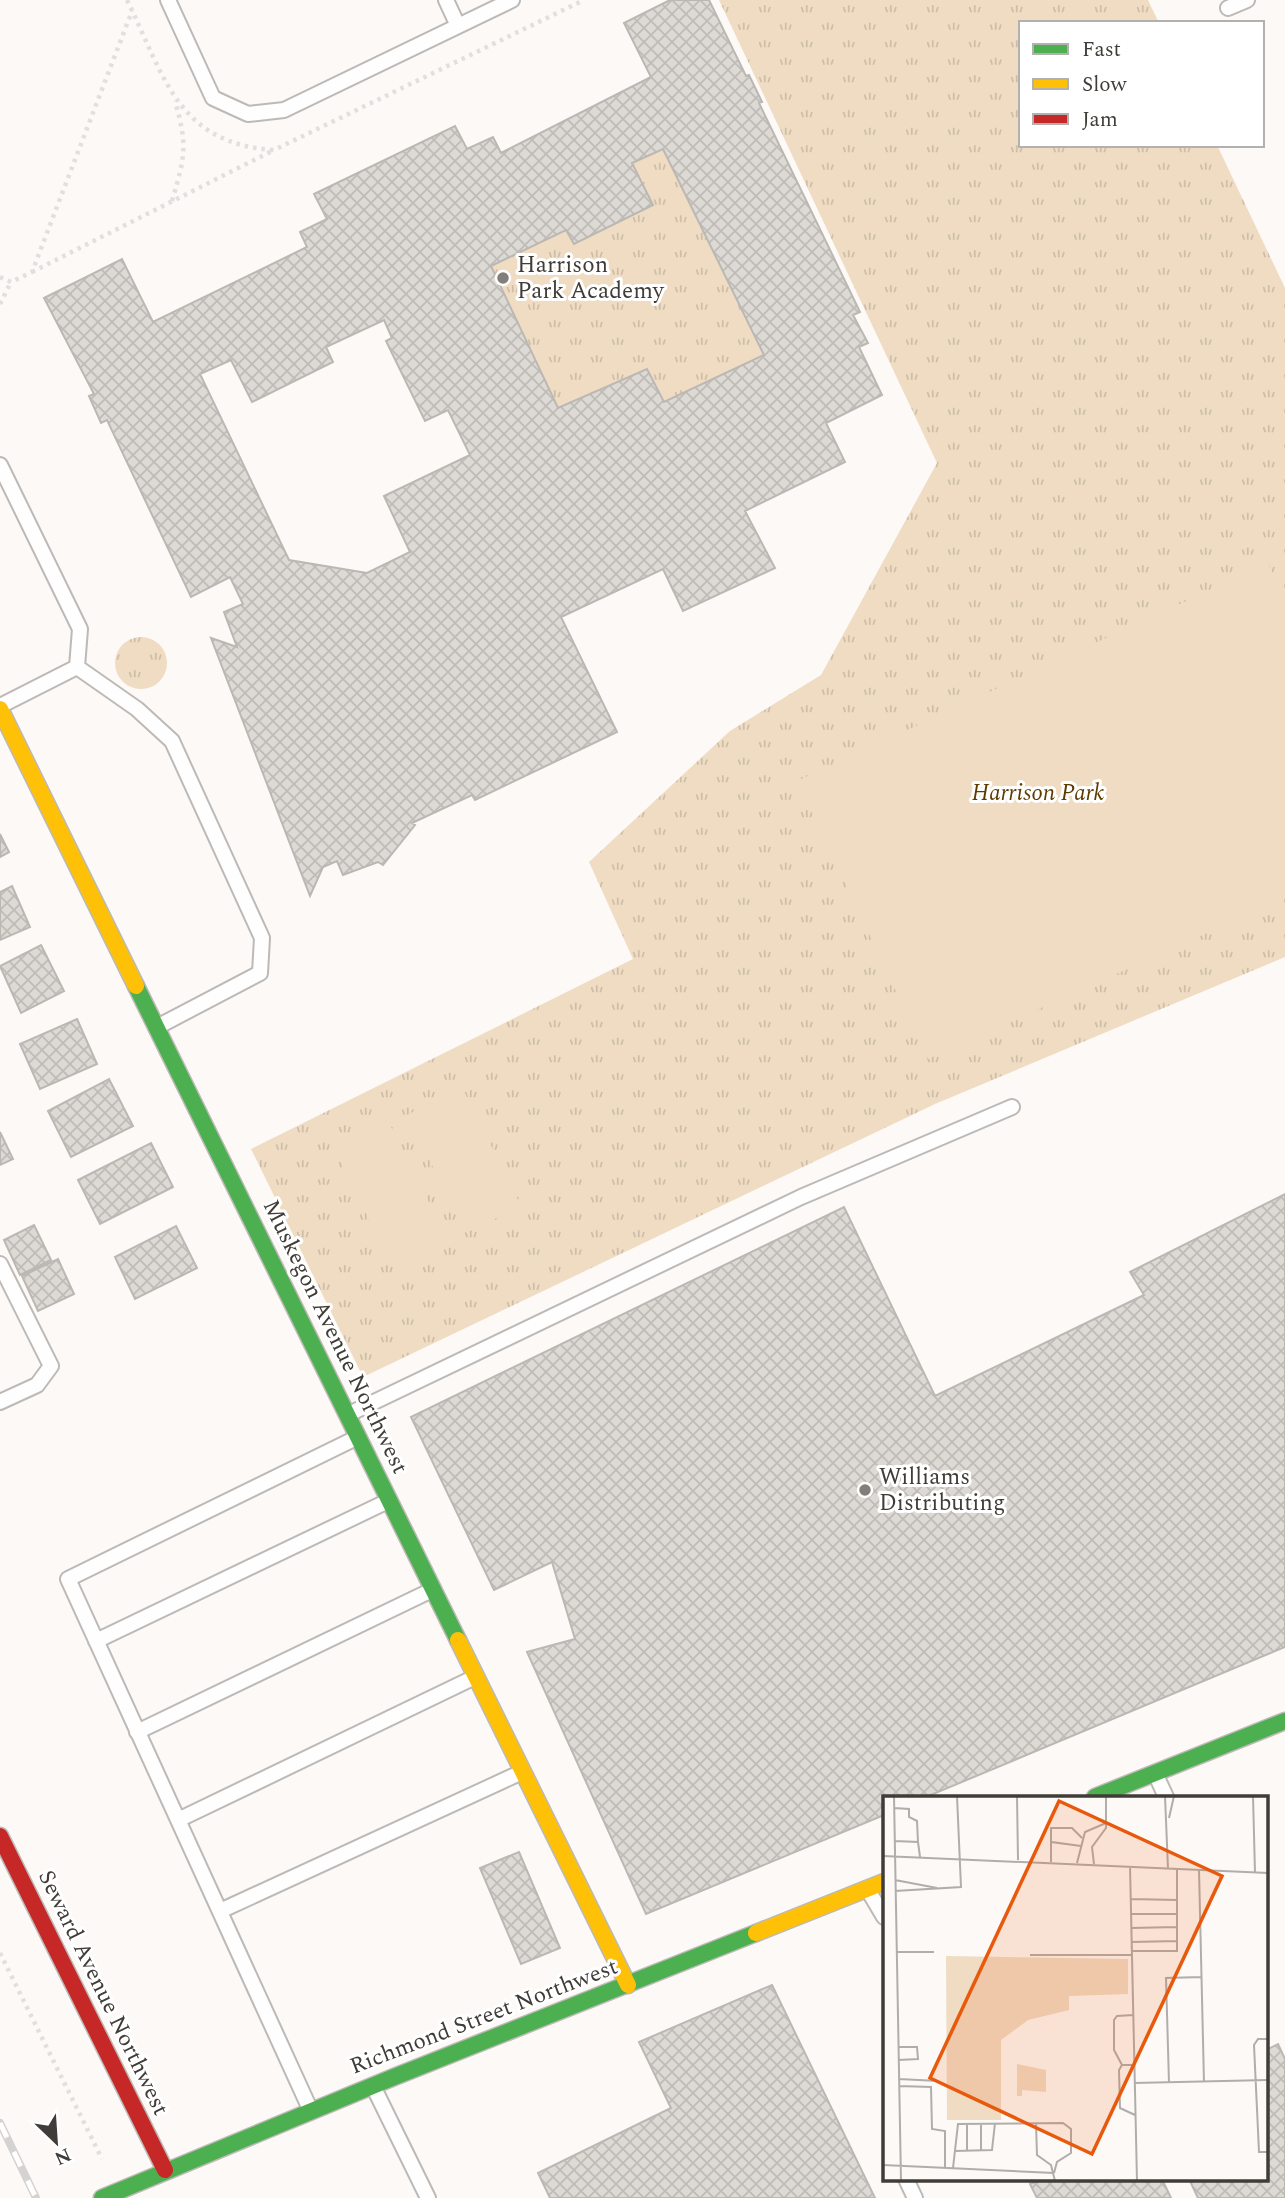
<svg xmlns="http://www.w3.org/2000/svg" width="1285" height="2198" font-family="Spectral,serif">
  <defs>
    <pattern id="grass-tufts" width="24" height="20" patternUnits="userSpaceOnUse" patternTransform="scale(1.75)"><rect width="24" height="20" fill="#efdcc3"/><path d="M3 7l-1-3M5 7V3M7 7l1-3M15 17l-1-3M17 17v-4M19 17l1-3" fill="none" stroke="#cebea8"/></pattern>
    <pattern id="building-cross-hatch" width="8" height="8" patternUnits="userSpaceOnUse" patternTransform="scale(1.75)"><rect width="8" height="8" fill="#ddd9d5"/><path d="M0 0l8 8M0 8l8-8" fill="none" stroke="#bfbbb7"/></pattern>
  </defs>
  <rect width="100%" height="100%" fill="#fcf9f6"/>
  <path fill="url(#grass-tufts)" d="M719,0H1148L1159,23H1021V145H1217L1285,288V957L935,1104L363,1377L251,1149L633,959L589,862L730,731L821,675L937,463Z
    M663,149L764,355L664,402L646,369L558,408L491,266L566,230L574,244L652,205L632,163Z
    M115 663a26 26 0 1 1 52 0a26 26 0 1 1-52 0Z"/>
  <path fill="#efdcc3" d="M1268,563L1285,600V898L928,1059L797,781Z
    M462,1087L521,1206L466,1233L407,1115Z
    M389,1123L449,1242L394,1270L335,1151Z"/>
  <path fill="url(#building-cross-hatch)" stroke="#bbb8b4" stroke-width="2" fill-rule="evenodd" d="M670,0H709L746,76L749,75L762,102L759,103L860,312L853,315L868,343L859,347L882,395L826,423L845,462L745,511L775,568L683,611L663,569L561,617L617,732L475,800L472,795L412,823L415,825L383,865L378,862L343,875L337,861L323,867L310,896L211,638L237,647L224,612L243,604L230,577L191,597L107,420L101,423L89,396L94,394L44,298L122,259L153,322L307,247L300,232L327,219L314,194L455,126L467,149L493,137L501,153L651,77L624,23ZM663,149L764,355L664,402L647,369L558,408L491,266L566,230L574,244L653,205L632,163ZM384,320L392,338L386,341L425,421L448,410L470,455L384,496L410,552L367,573L289,560L200,374L231,360L252,402L333,362L326,347Z
    M0,834L9,852L0,857Z
    M12,886L30,927L0,940V892Z
    M41,945L64,991L21,1013L0,966Z
    M77,1019L97,1064L40,1089L20,1044Z
    M109,1079L133,1126L71,1157L48,1111Z
    M0,1132L13,1159L0,1165Z
    M151,1143L173,1187L100,1224L78,1180Z
    M1285,1194V1647L926,1797H884V1815L646,1914L527,1652L575,1639L552,1562L494,1590L411,1417L844,1207L935,1396L1144,1295L1130,1272Z
    M34,1225L51,1260L20,1275L4,1240Z
    M176,1226L197,1268L135,1299L115,1257Z
    M58,1259L74,1294L38,1311L22,1276Z
    M519,1852L560,1948L521,1964L480,1868Z
    M772,1985L875,2198H550L538,2173L671,2108L639,2042Z
    M1278,2044L1285,2059V2198H1198L1189,2179H1266V2050Z
    M1041,2179H1162L1171,2198H1037L1030,2184Z"/>
  <g fill="none" stroke-linecap="round" stroke-linejoin="round">
    <defs>
      <path id="lane" d="M168,0L213,98L248,114L284,110L512,0
        M446,0L458,26
        M1228,8L1247,0
        M0,465L80,629L77,667L0,706
        M77,667L137,709L172,741L262,938L260,973L157,1027
        M0,1264L51,1366L37,1385L0,1402
        M349,1414L801,1197L1012,1107
        M96,1641L388,1501
        M137,1732L432,1590
        M1155,1773L1166,1797
        M178,1820L475,1677
        M868,1890L884,1917
        M220,1911L522,1772
        M373,2086L428,2198
        M310,2109L68,1579L356,1438
        M906,2179L915,2198"/>
      <path id="fast" d="M136,986L458,1640
        M1095,1797L1285,1721
        M102,2198L394,2077L756,1933"/>
      <path id="slow" d="M0,709L136,986
        M458,1640L628,1985
        M756,1933L884,1882"/>
      <path id="jam" d="M0,1836L165,2170"/>
    </defs>
    <use href="#lane" stroke="#bdb9b6" stroke-width="18"/>
    <use href="#fast" stroke="#bdb9b6" stroke-width="19"/>
    <use href="#slow" stroke="#bdb9b6" stroke-width="19"/>
    <use href="#jam" stroke="#bdb9b6" stroke-width="19"/>
    <path stroke="#e1e0de" stroke-width="4.5" stroke-dasharray="3.5 5" stroke-linecap="butt" d="M127,0C164,75 177,144 274,150L584,0
      M172,201C185,157 188,146 175,101
      M32,272L272,151
      M0,277L11,282L32,272L132,11
      M0,304L11,282
      M0,1953L102,2159"/>
    <use href="#lane" stroke="#fffefe" stroke-width="14"/>
    <use href="#fast" stroke="#4caf50" stroke-width="16"/>
    <use href="#slow" stroke="#ffc107" stroke-width="16"/>
    <use href="#jam" stroke="#c62828" stroke-width="16"/>
    <defs>
      <path id="rail" d="M0,2123L36,2198"/>
    </defs>
    <use href="#rail" stroke="#d4d3d1" stroke-width="8"/>
    <use href="#rail" stroke="#fff" stroke-width="5" stroke-dasharray="16" stroke-linecap="butt"/>
  </g>
  <g fill="#827e7a" stroke="#fff" stroke-width="2.5">
    <circle cx="503" cy="278" r="7"/>
    <circle cx="865" cy="1490" r="7"/>
  </g>
  <g text-anchor="middle" dominant-baseline="central" stroke-width="6" stroke-linejoin="round" paint-order="stroke">
    <g font-size="23" fill="#403c37" stroke="#fff" text-anchor="start">
      <text x="517" y="265">Harrison<tspan x="517" dy="26">Park Academy</tspan></text>
      <text x="879" y="1477">Williams<tspan x="879" dy="26">Distributing</tspan></text>
    </g>
    <g font-size="23" font-style="italic" fill="#5d3c00" stroke="#fff">
      <text x="1038" y="793">Harrison Park</text>
    </g>
    <g font-size="23" fill="#403c37" stroke="#fff">
      <text transform="translate(335 1337) rotate(64)">Muskegon Avenue Northwest</text>
      <text transform="translate(103 1993) rotate(64)">Seward Avenue Northwest</text>
      <text transform="translate(484 2017) rotate(-21)">Richmond Street Northwest</text>
    </g>
  </g>
  <g transform="translate(883 1796)">
    <rect width="385" height="385" fill="#fcf9f6"/>
    <path d="M63,160L245,163V198L186,200V214L145,224L118,244V324H64ZM134,268L163,274V296L139,294V300H134Z" fill="#efdcc3"/>
    <path d="M83,169L154,170L155,212H82Z" fill="#efdcc3"/>
    <path fill="none" stroke="#b1adaa" stroke-width="2" d="M11,0L18,385M134,0L135,64M282,0L285,73M370,0L372,77M11,12L26,13V21L34,25L35,46M286,22L291,0M12,45L35,46L37,61M168,46V32H189L199,42M0,60L385,77M168,66V46L198,50M194,67L202,36L223,27M211,68L209,51L223,32V0M247,70L254,385M316,74L321,287M12,84L54,92M12,95L78,91L74,0M248,103L294,104M248,118H294M248,132L294,131M248,146L294,145M249,155H294V73M14,156H51M147,159H249M385,243H375L371,249L376,356H385M15,251H34L35,263L15,264M239,269L231,254V224L234,220L250,219M251,269H239L236,274L237,312L252,319M16,283L55,285M251,287L385,284M286,287L283,182L319,181M16,290L48,291L49,333L62,335V372M84,327V355M98,327V355M153,328L154,359L168,369L172,385M72,355L109,354L112,327M0,369L171,377M70,372L75,328L180,327L188,333V357L174,366L171,377"/>
    <path fill="#e8590c" fill-opacity="0.15" stroke="#e8590c" stroke-width="3.5" d="M176,5L339,80L209,358L47,282Z"/>
    <rect width="385" height="385" fill="none" stroke="#403c37" stroke-width="3.5"/>
  </g>
  <rect x="1019" y="21" width="245" height="126" fill="#ffffff" stroke="#b3b1af" stroke-width="2"/>
  <rect x="1033" y="44" width="35" height="10" fill="#4caf50" stroke="#b3b1af" stroke-width="2"/>
  <text x="1082" y="56" font-size="21" fill="#403c37">Fast</text>
  <rect x="1033" y="79" width="35" height="10" fill="#ffc107" stroke="#b3b1af" stroke-width="2"/>
  <text x="1082" y="91" font-size="21" fill="#403c37">Slow</text>
  <rect x="1033" y="114" width="35" height="10" fill="#c62828" stroke="#b3b1af" stroke-width="2"/>
  <text x="1082" y="126" font-size="21" fill="#403c37">Jam</text>
  <g transform="translate(56 2142) rotate(155)" stroke="#ffffff" stroke-width="5" paint-order="stroke">
  <path d="M0-5L12 26L0 18L-12 26Z" fill="#403c37"/>
  <text y="-10" font-size="19" font-weight="bold" text-anchor="middle" fill="#403c37">N</text>
  </g>
</svg>
